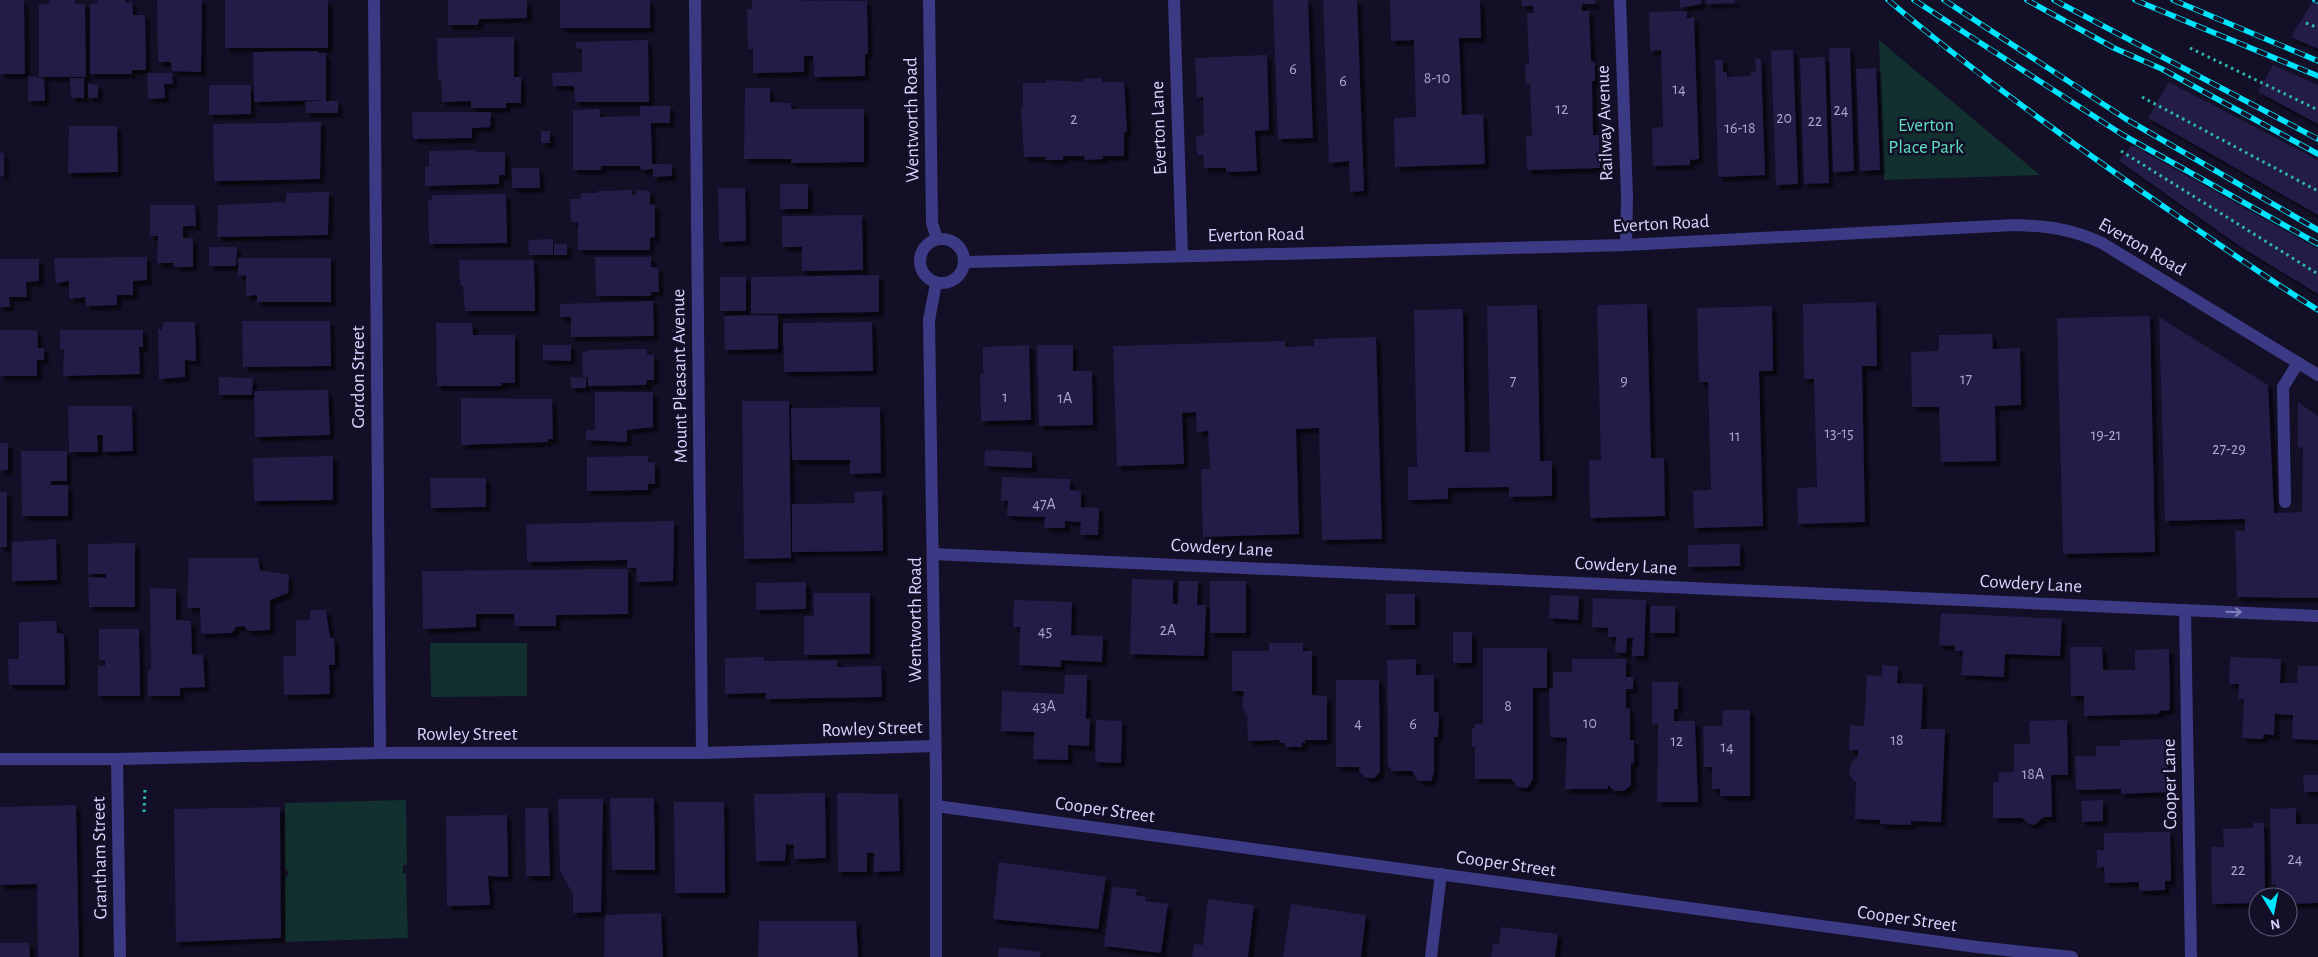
<svg xmlns="http://www.w3.org/2000/svg" width="2318" height="957" font-family="'Alegreya Sans',sans-serif">
  <defs>
    <filter id="shadow"><feDropShadow dx="4.5" dy="4.5" stdDeviation="1" flood-color="#0009"/></filter>
  </defs>
  <rect width="100%" height="100%" fill="#130f26"/>
  <path fill="#12302f" d="M1879,40L2040,175L1884,180Z
    M430,643H527V696L431,697Z
    M406,800L407,865H403V873H406L408,938L285,942V877L288,876L287,869H285V803Z"/>
  <path fill="#241b47" filter="url(#shadow)" d="M0,0H24L25,74H0Z
    M49,0H75V4H85L86,77H39V4H49Z
    M98,0H125V3L132,2L133,15H145L146,70H132V74H90V4L98,3Z
    M157,0H202L201,72L172,71L171,62H158Z
    M225,0H328V48H225Z
    M448,0H527V18L479,19L478,25H448Z
    M560,0H650V28H560Z
    M752,0L867,1L868,54H865V76L814,77L813,56H804V72L753,73V49H748L747,9H752Z
    M1273,0H1308L1313,138L1278,139Z
    M1323,0H1357L1364,191L1350,192L1349,161L1329,163Z
    M1390,0H1480L1481,38H1459L1462,115L1483,114L1485,164L1395,167L1394,118L1416,117L1414,40L1391,41Z
    M1522,0H1595L1596,4H1582V11H1589L1591,61L1595,62V81H1592L1593,135H1599L1600,168L1527,170L1526,136H1532L1530,84H1526L1525,64H1529L1527,13H1534L1533,6H1522Z
    M1680,0H1701V4L1680,8Z
    M1706,0H1735V3L1706,4Z
    M2313,1L2318,3V49L2291,37Z
    M1687,11V18L1694,17L1699,159L1690,160V165L1653,166L1652,128L1663,127L1661,50L1650,51L1649,12Z
    M514,37V77H521V103H506V108H471V101L442,102L441,80H438L437,38Z
    M648,40L649,102H575L574,86H553L552,73L582,72V49L576,48V42Z
    M1829,48H1850L1854,171L1833,172Z
    M1793,50L1798,184L1776,185L1771,51Z
    M318,51V53H326V101H338V113H306L305,102L323,100L254,102L253,52Z
    M1267,55L1269,130L1255,131L1257,171L1226,172V168H1204L1203,155H1197L1196,136L1204,135L1203,97H1197L1195,58Z
    M1825,57L1829,183L1804,184L1800,58Z
    M1755,59H1761L1765,175L1718,177L1715,60H1723V72H1727V77L1751,76V71L1756,72Z
    M2273,65L2318,85V124L2258,92Z
    M1876,68L1880,170L1860,171L1856,69Z
    M147,73H172L173,84H164L165,98L148,99Z
    M28,76L44,79L45,101H28Z
    M70,78H84V98H71Z
    M1102,78V82H1124L1127,132H1124V156H1103V159L1085,160L1084,156H1063V160H1045L1046,157H1024L1021,107H1023V83H1046V80L1083,82V79Z
    M2169,82L2318,160V215L2148,118Z
    M88,84L98,85V98H88Z
    M209,85H251V114L209,115Z
    M745,88H770V102L791,103V109H864V162L791,163V159H744Z
    M640,106H670V123H651L652,164H672V176L653,177V169L641,170L640,166H601V170H573V110L599,109L600,117L640,116Z
    M412,112H491L490,127L472,128V138L413,139Z
    M321,122L320,179L214,181L213,124Z
    M69,126H117L118,172L68,173Z
    M541,131H550V143H541Z
    M2132,145L2318,249V294L2241,247L2119,161Z
    M476,150V152H505V175H499V184L425,186V166L429,167V151Z
    M0,152L4,153V176H0Z
    M512,168H539L540,188H512Z
    M780,184H808V209H780Z
    M718,188H745L746,241L719,242Z
    M632,190V195L637,194V190L650,191V204L655,205V237L650,238V250H578V223L571,222L570,199H581V193H597L598,191Z
    M329,192L328,235L217,237L218,205L286,202V193Z
    M506,194L507,243L429,244L428,199L432,200V195Z
    M150,205H195L196,226H183V238H193V267H173L174,263H157L158,236H150Z
    M862,215L863,270L802,271V247H782V216Z
    M553,239V255H529L528,240Z
    M554,244H567V255H554Z
    M209,247H237L236,266H209Z
    M147,257V280L133,281V295H117V305L86,306L85,297L69,299V281L56,283L54,258Z
    M595,257H651V267L658,268L659,292H651V296H596Z
    M238,258H331V302H257V295L246,296V275L238,276Z
    M0,259H39V281L26,282L27,297H9L10,307H0Z
    M459,260H534L535,311H465L463,286L460,285Z
    M879,275V312L751,314V277Z
    M720,277H746V311H720Z
    M653,301L654,336L571,337V317H560V304Z
    M1876,302L1877,366H1862L1865,522L1798,524L1797,488L1817,487L1814,379H1804L1803,304Z
    M1647,304L1651,458H1664L1665,516L1590,518L1589,460H1601L1597,305Z
    M1537,305L1540,461H1552V496L1509,497V487L1448,488V499L1408,500V467H1417L1414,310L1463,309L1465,452H1490L1487,306Z
    M1772,306L1773,371H1759L1763,526L1694,528L1693,491L1711,490L1708,382H1699L1697,308Z
    M778,315V349L725,350L724,316Z
    M2150,316L2155,552L2063,554L2057,318Z
    M2159,317L2268,385L2274,513L2302,512L2303,447L2298,448V402L2318,416V598L2237,597L2235,531H2245V519L2165,521Z
    M242,321H330L331,366L243,367Z
    M163,322H195L196,361L185,360V377L159,379L158,329L162,330Z
    M872,322L873,371L784,372L783,323Z
    M436,323H472L473,335H515V383H501L502,386H437Z
    M0,330H37L38,348H44V360H37V376H0Z
    M60,330H143V347H139L140,374L63,376L64,349H60Z
    M1992,334L1993,349L2020,348L2021,405L1995,406L1996,461L1941,462L1939,407H1912L1911,352L1939,351V335Z
    M1376,337L1382,539L1322,540L1319,428L1296,429L1299,534L1203,537L1201,469H1210L1208,431L1197,432L1196,412L1182,413L1184,464L1117,466L1113,346L1285,341V347L1314,346V339Z
    M543,345H571V361L543,360Z
    M1029,345L1031,420L981,421L980,374H983V347Z
    M1037,345H1073V371H1092L1093,425L1039,426Z
    M647,349V354L654,355V380H647L646,385L588,386V377H583L582,352H587L588,350Z
    M219,377L253,378L252,395H219Z
    M571,377L586,378V388H571Z
    M328,390L330,435L255,437L254,391Z
    M595,392H653V427L627,430V442L586,440V430H595Z
    M461,398L552,399L553,439H548V442L461,445Z
    M742,401H789L791,558L744,559Z
    M68,406H132L133,451L103,452V435H97L98,452H69Z
    M880,407L881,473L850,474V460H792L791,408Z
    M0,443H8V470H0Z
    M985,450L1032,452V468L984,466Z
    M21,451H67V481H51V485H68V516H22Z
    M333,456V500L254,501L253,458Z
    M648,456V462H655V484H648V490L587,491V457Z
    M1002,477L1070,479V490L1081,491V507L1099,508L1098,535H1080L1081,522L1065,521V528H1044L1045,517L1007,516L1008,501H1001Z
    M430,478H486V507L431,508Z
    M882,491L883,551L792,552V504L855,503L854,492Z
    M0,492H7V547H0Z
    M674,521L673,581L637,582L636,568H627V560L527,562L526,524Z
    M56,539L57,580L12,581V542Z
    M135,543V607H89L88,577L106,578V574H88V544Z
    M1740,544V566L1688,567V545Z
    M189,558H258L260,570L289,575L288,593L270,600V630L248,631L244,626L236,627L232,633L201,634L200,608H187Z
    M628,569V614L556,615V626H515L514,614H476V627L423,629L422,571Z
    M1132,579L1173,580V604H1178L1179,581H1198L1197,605H1206L1204,656L1130,654Z
    M1210,581H1246V633H1210Z
    M806,582V609L756,610V583Z
    M150,588L176,589V620L191,621L192,654L203,655L205,687L180,688V696H148V670L151,669Z
    M813,593H870V654L804,655V616H814Z
    M1386,594H1415V625H1386Z
    M1550,595L1579,596L1578,620L1549,618Z
    M1593,598L1646,600L1644,656H1632L1633,638H1627L1626,653L1615,652L1616,637H1608V628L1592,627Z
    M1014,600L1072,602L1071,635L1103,636L1102,662L1061,660V667L1019,665L1020,627H1013Z
    M1650,606H1675V633H1650Z
    M310,610H326L330,638H334L335,665H329L330,694L284,695L283,656H296V620H310Z
    M1941,613L2062,619L2060,656L2005,654L2004,677L1961,675L1963,651H1955V646L1939,645Z
    M56,621L57,633L64,634L65,685H9L8,659H19V622Z
    M99,629H139L140,696H98V666H105V660H99Z
    M1453,632H1472V663H1453Z
    M1269,643H1303V651H1312V695L1327,696V740H1305V743H1302V747H1285V743H1279L1280,740L1248,741L1247,715H1245L1244,709H1242L1244,691H1232V651H1269Z
    M2070,647H2102L2103,670H2135V650L2169,649L2170,710L2159,711V714L2084,716V696H2071Z
    M1483,648H1547V688H1533V779L1527,788L1518,787L1511,779H1475V747H1472V728H1475V724H1483Z
    M764,657V661L837,660V667L881,666L882,697L766,699V693L725,694V658Z
    M2230,657L2281,659L2280,683H2297L2298,666H2318V740L2292,739L2293,715L2275,714L2274,735L2264,734L2263,739L2242,738L2244,699H2238L2239,684H2229Z
    M1416,659V675H1434V712H1439L1438,737H1434V773L1431,781H1418L1412,771H1391V767H1388L1387,660Z
    M1572,659H1626V677H1633V689H1626V709L1630,708V740H1634V763L1631,764V785L1624,791H1614L1608,785V789H1565L1567,738L1550,737L1549,688L1553,689V672H1572Z
    M1882,665L1898,666L1897,683L1923,684L1921,729H1945L1941,822L1911,821V825L1880,824V820L1855,819L1856,782L1854,781L1849,774L1850,766L1855,758H1858V750H1849L1850,725L1864,726L1867,675L1882,676Z
    M1065,675H1087L1086,719H1090L1089,746L1068,745V760L1033,759L1034,732L1001,731L1002,691L1064,694Z
    M1336,680H1379L1380,772L1374,778H1366L1359,771V767H1336Z
    M1652,682H1678V709H1674V721H1695L1698,802H1657L1658,724L1652,725Z
    M1723,710H1750V796H1720V789H1712V767H1704L1703,726H1722Z
    M1096,720L1122,721L1121,763L1095,762Z
    M2067,720L2068,775H2051L2052,817H2044L2034,825L2029,824L2022,818H1993V782H1999V772H2014V744H2030L2029,721Z
    M2167,739L2168,792L2121,794V789L2076,790L2075,756H2096V746H2120V740Z
    M2303,775H2318V792H2304Z
    M825,793L826,858L794,859V845L786,844L785,861H756L754,794Z
    M837,793L898,794L900,871L874,872V853H867V872H838Z
    M610,798H654L655,870H612Z
    M558,799H603L601,912L573,913V894L560,871Z
    M2103,800V821L2082,822L2081,801Z
    M674,802H724L725,893H675Z
    M76,805L79,957H38L37,884L0,885V807Z
    M280,807L281,938L176,942L174,809Z
    M525,808H548L550,876H526Z
    M2296,808V824H2318V903L2288,904V897H2276V884L2272,885L2270,809Z
    M507,815L508,877L488,876L490,905L447,906L446,816Z
    M2253,823H2264L2265,893H2258V903L2212,904L2211,847H2224L2223,829L2253,828Z
    M2170,832L2171,881H2165V890L2139,891V882L2105,883L2104,867L2097,868V850H2104V833Z
    M999,862L1106,877L1098,929L993,919Z
    M1112,887L1137,889L1136,895L1146,897L1145,901L1168,904L1161,953L1104,946Z
    M1208,899L1254,905L1248,957H1192L1194,944L1203,945Z
    M1291,904L1366,915L1361,957H1283Z
    M661,913L663,957H604L605,915Z
    M759,921H856L858,957H758Z
    M1501,927L1558,934L1555,957H1491L1493,943L1499,944Z
    M0,943H29L30,957H0Z
    M999,947L1041,952L1040,957H998Z"/>
  <g fill="none" stroke-linecap="round" stroke-linejoin="round">
    <path stroke="#2fb8b0" stroke-width="3" stroke-dasharray="2.5 4" stroke-linecap="butt" d="M2306,23L2318,28
      M2190,48L2318,110
      M2142,97L2318,191
      M2121,151L2318,274
      M144,812L145,790"/>
    <path stroke="#3d3a85" stroke-width="12" d="M1174,0L1182,256
      M1620,0L1627,197L1626,245
      M2285,502L2283,387L2298,363
      M933,554L2318,616
      M2185,610L2191,957"/>
    <path stroke="#3d3a85" stroke-width="12" d="M374,0L380,753
      M695,0L702,753
      M965,262L1626,245L2015,225C2048,226 2072,229 2102,243L2318,375
      M0,759H117L380,753H702L935,746
      M117,759L120,957
      M936,806L1977,947L2072,957
      M1431,957L1441,874"/>
    <path stroke="#3d3a85" stroke-width="12" d="M929,0L932,223L937,239
      M920 261a22 22 0 1 1 44 0a22 22 0 1 1-44 0Z
      M936,283L929,320L936,778V957"/>
    <defs>
      <path id="rail" d="M1888,0C1979,77 2078,148 2176,215C2223,247 2269,280 2318,310
        M1914,0L2123,135L2318,244
        M1944,0L2126,119L2318,230
        M2027,0L2114,48L2162,69L2318,154
        M2054,0L2318,139
        M2135,0L2318,76
        M2173,0L2318,61
        M2315,0L2318,1"/>
    </defs>
    <use href="#rail" stroke="#00e5ff" stroke-width="5.5"/>
    <use href="#rail" stroke="#130f26" stroke-width="4" stroke-dasharray="11" stroke-linecap="butt"/>
  </g>
  <defs><path id="oneway-shaft" d="M-6 0H5M1.5-3L5.5 0L1.5 3" fill="none" stroke-width="1.6" stroke-linecap="round" stroke-linejoin="round" transform="scale(1.25)"/></defs>
  <use stroke="#837fbc" href="#oneway-shaft" transform="translate(2234 612) rotate(2)"/>
  <g text-anchor="middle" dominant-baseline="central" stroke-width="5" stroke-linejoin="round" paint-order="stroke">
    <g font-size="16" fill="#aca6d1">
      <text x="1293" y="69">6</text>
      <text x="1437" y="78">8-10</text>
      <text x="1343" y="81">6</text>
      <text x="1679" y="89">14</text>
      <text x="1562" y="109">12</text>
      <text x="1841" y="110">24</text>
      <text x="1784" y="118">20</text>
      <text x="1074" y="119">2</text>
      <text x="1815" y="121">22</text>
      <text x="1740" y="128">16-18</text>
      <text x="1966" y="379">17</text>
      <text x="1513" y="381">7</text>
      <text x="1624" y="381">9</text>
      <text x="1005" y="397">1</text>
      <text x="1065" y="398">1A</text>
      <text x="1839" y="433">13-15</text>
      <text x="2106" y="435">19-21</text>
      <text x="1735" y="436">11</text>
      <text x="2229" y="449">27-29</text>
      <text x="1044" y="504">47A</text>
      <text x="1168" y="630">2A</text>
      <text x="1045" y="631">45</text>
      <text x="1044" y="706">43A</text>
      <text x="1508" y="706">8</text>
      <text x="1358" y="723">4</text>
      <text x="1590" y="723">10</text>
      <text x="1413" y="724">6</text>
      <text x="1897" y="740">18</text>
      <text x="1677" y="741">12</text>
      <text x="1727" y="747">14</text>
      <text x="2033" y="774">18A</text>
      <text x="2295" y="859">24</text>
      <text x="2238" y="870">22</text>
    </g>
    <g font-size="19" fill="#d9d4ff" stroke="#130f26">
      <text transform="translate(912 120) rotate(-91)">Wentworth Road</text>
      <text transform="translate(1605 123) rotate(-92)">Railway Avenue</text>
      <text transform="translate(1159 128) rotate(-92)">Everton Lane</text>
      <text transform="translate(1661 224) rotate(-3)">Everton Road</text>
      <text transform="translate(1256 235) rotate(-1)">Everton Road</text>
      <text transform="translate(2142 247) rotate(30)">Everton Road</text>
      <text transform="translate(680 376) rotate(-91)">Mount Pleasant Avenue</text>
      <text transform="translate(358 377) rotate(-90)">Gordon Street</text>
      <text transform="translate(1222 548) rotate(3)">Cowdery Lane</text>
      <text transform="translate(1626 566) rotate(3)">Cowdery Lane</text>
      <text transform="translate(2031 584) rotate(3)">Cowdery Lane</text>
      <text transform="translate(915 620) rotate(-90)">Wentworth Road</text>
      <text transform="translate(872 729) rotate(-2)">Rowley Street</text>
      <text x="467" y="734">Rowley Street</text>
      <text transform="translate(2170 784) rotate(-91)">Cooper Lane</text>
      <text transform="translate(1105 810) rotate(8)">Cooper Street</text>
      <text transform="translate(100 858) rotate(-91)">Grantham Street</text>
      <text transform="translate(1506 864) rotate(8)">Cooper Street</text>
      <text transform="translate(1907 919) rotate(8)">Cooper Street</text>
    </g>
    <g font-size="19" fill="#5fe0c0" stroke="#130f26">
      <text x="1926" y="125">Everton<tspan x="1926" dy="22">Place Park</tspan></text>
    </g>
  </g>
  <g transform="translate(2273 912) rotate(170)"><circle r="24" fill="#130f26" stroke="#625e7d"/>
  <path d="M0-4L9 19L0 12L-9 19Z" fill="#00e5ff"/>
  <text y="-8" font-size="14" font-weight="bold" text-anchor="middle" fill="#d9d4ff">N</text>
  </g>
</svg>
